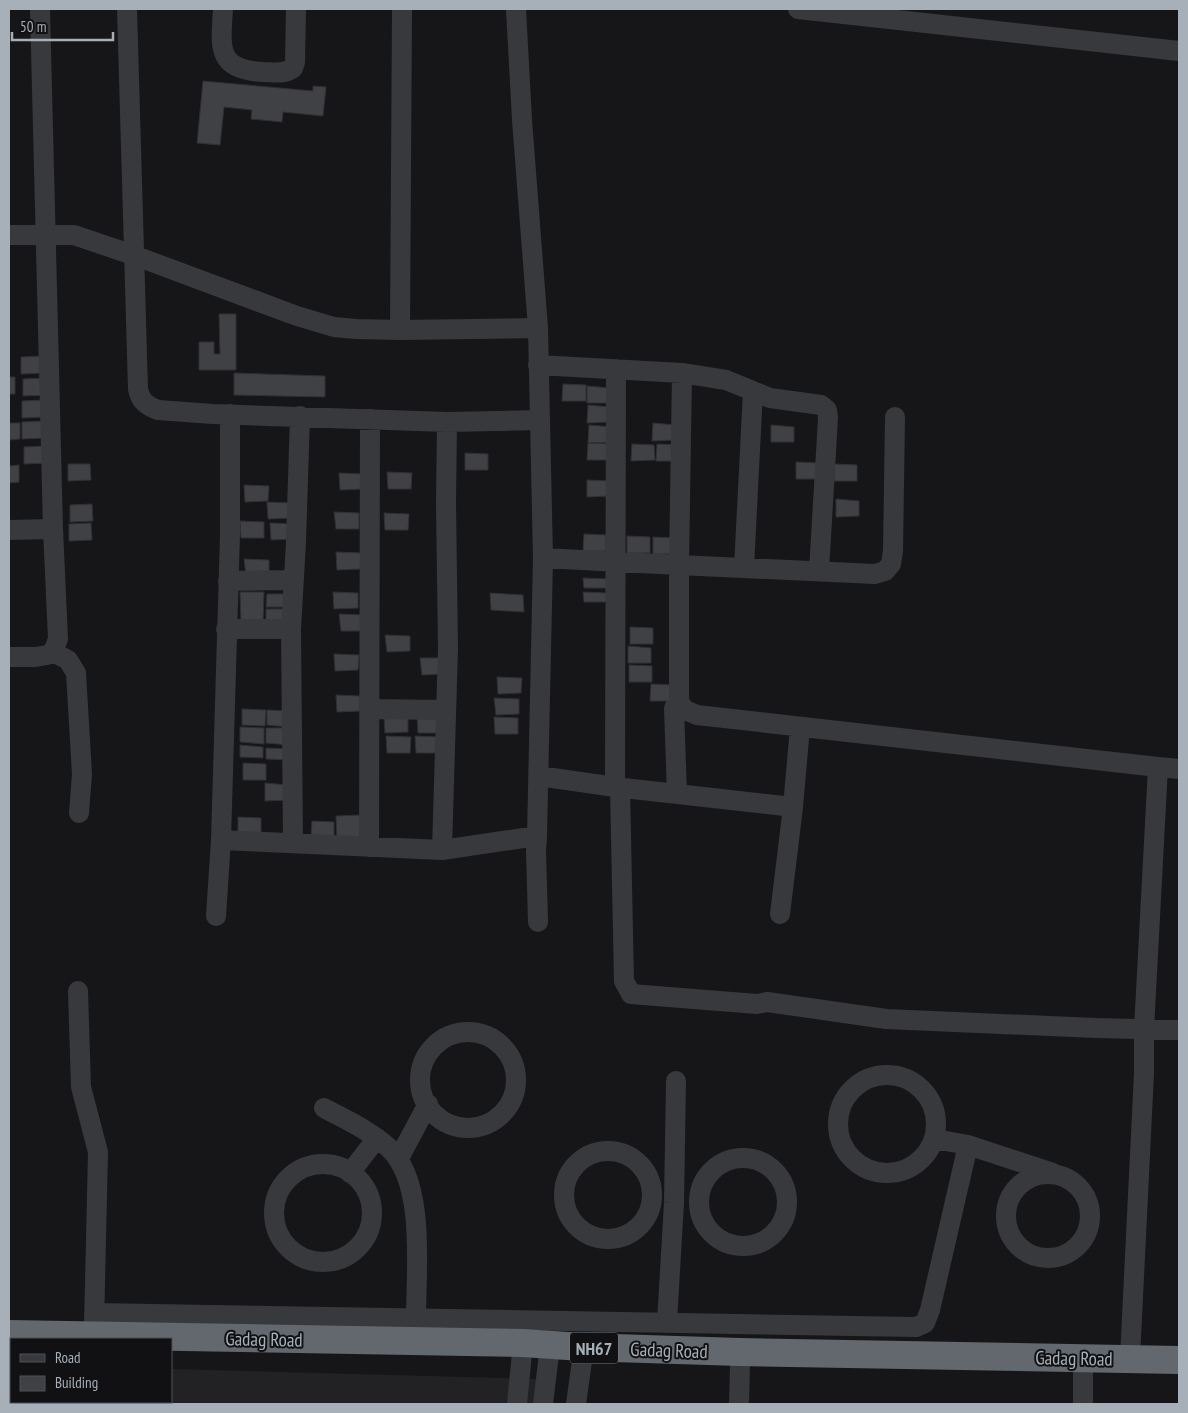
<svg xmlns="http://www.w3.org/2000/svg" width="1188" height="1413" font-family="'PT Sans Narrow',sans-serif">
  <rect width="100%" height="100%" fill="#161618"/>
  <path fill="#222225" d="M9,1364H11V1402H171V1369L537,1379L534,1404H9Z"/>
  <path fill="#404145" stroke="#303034" d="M203,81L313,91V86L326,87L323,116L283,112L282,122L251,119L252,110L224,107L220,145L197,143Z
    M219,314H236V370H199V342H214V354H220Z
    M44,356V373L21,374V357Z
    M234,373L325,376V397L234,395Z
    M9,377H15V394H9Z
    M45,378L46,395L23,396V379Z
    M563,384L586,385V401H562Z
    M587,386L610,388V403H587Z
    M44,400L45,417L22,418V401Z
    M588,405L610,407V422L587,423Z
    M45,421V438L22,439V422Z
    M9,423H20V439L9,440Z
    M653,423L675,425V440L652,441Z
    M589,425L612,427V442L588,443Z
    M771,425L794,427V442H771Z
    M588,443L610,444V460H587Z
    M632,444L654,445L655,460L631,461Z
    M657,444L680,445V461H656Z
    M47,446V463L24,464V447Z
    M465,453L488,454V470H465Z
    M796,462L819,463V479H796Z
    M68,464H90L91,480L68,481Z
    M834,464L857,465V481H834Z
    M19,465V482L9,483V466Z
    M387,472L412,473L411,489H388Z
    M339,473L363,474V489L340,490Z
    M587,480L610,481V496L587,497Z
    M244,485L269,486L268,501L245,502Z
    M836,499L859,501V516L836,517Z
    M267,502L291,503V518L268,519Z
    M92,504L93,521L70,522V505Z
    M334,512L359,513V529H336Z
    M384,513L409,514L408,530H385Z
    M240,521L264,522V538H241Z
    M91,523L92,540L69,541V524Z
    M270,523L295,524L294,539L271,540Z
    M584,534L606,535V551H583Z
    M627,536L650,537V553H627Z
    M653,537L676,538V554H653Z
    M336,552L361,553V569L337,570Z
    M244,559L269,560V575L246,576Z
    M583,578L607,579V588H584Z
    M240,592H264L263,622L241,621Z
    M333,592L358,593V608L334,609Z
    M583,592L607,593V602H584Z
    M490,593L523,595L524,612L491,610Z
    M267,594H286V607H266Z
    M266,609H286L285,622L266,623Z
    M339,614L364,615V631H341Z
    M630,627L653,628V644H630Z
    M385,635L410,636V651L387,652Z
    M628,646L651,648V663H628Z
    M334,654L359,655L358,670L335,671Z
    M420,658H445L444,674L422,675Z
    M629,665L652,666V682H629Z
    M497,677L522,678L521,693L498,694Z
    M651,684L674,685V701H650Z
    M336,695L360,696V711L337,712Z
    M494,698L519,699V714L496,715Z
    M242,709L266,710L265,726L242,725Z
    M267,710L291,711L290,727L267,725Z
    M384,716L408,717V732L385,733Z
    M417,716L441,717V733H418Z
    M494,717L518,718V734H495Z
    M240,727L264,728V744L240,742Z
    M266,728H290L289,745L266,743Z
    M386,736L411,737L410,753H387Z
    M415,736L439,737V753H416Z
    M240,745L263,747V758L240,757Z
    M266,748L289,749V760L266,759Z
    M243,763L266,764V780H243Z
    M265,783L288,785V800L265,801Z
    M361,815L362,838H337L336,816Z
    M238,817L261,818V834H238Z
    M312,821L334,822V838H311Z"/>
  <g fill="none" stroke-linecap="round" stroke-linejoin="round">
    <path stroke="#37393d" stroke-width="20" d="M127,9L138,389C140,401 147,406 158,410L213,414L447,422L539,420
      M223,9C221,45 215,70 263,72C273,72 284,75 293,68L295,62L296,9
      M516,9L522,120L538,328L543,558L679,565V702L685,710L697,715L1158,767L1144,1029V1073L1130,1358
      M798,9L1179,51
      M9,235H74L133,255L297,316L334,327L356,329L400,330L538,328
      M400,330L402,9
      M538,365L682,373L726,380L770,398L821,405L827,410L828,418L819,571
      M616,369L615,787L620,788L624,981L631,994L757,1004L767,1002L886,1019L1095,1028L1179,1030
      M682,373L679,565L875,574L885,571L891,564L893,551L895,417
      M9,530L53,529
      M744,568L753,391
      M228,581L294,580
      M226,629H291
      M53,652L68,660L76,673L82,774L79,813
      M9,657H35L47,655L53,652L58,639L53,529L40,9
      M674,708L677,794
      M370,709L446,710
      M1158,767L1179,769
      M539,776L615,787L793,807
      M537,836L536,851L538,922
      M221,840L442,850L537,836L543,558
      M293,842L291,629L296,542L300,416
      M369,847L370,419
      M442,850L448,648L446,503L447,422
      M780,914L793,807L800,727
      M216,916L221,840L230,534V414
      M78,991L81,1087L98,1152L94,1326
      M420 1080a48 48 0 1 1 96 0a48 48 0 1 1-96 0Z
      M838 1124a49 49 0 1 1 98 0a49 49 0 1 1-98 0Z
      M324,1108C346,1120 371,1131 389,1148C426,1183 416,1270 416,1318
      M935,1139L968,1145L1053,1173
      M564 1195a44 44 0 1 1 88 0a44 44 0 1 1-88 0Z
      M399,1158L428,1104
      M699 1202a44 44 0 1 1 88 0a44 44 0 1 1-88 0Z
      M274 1213a49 49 0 1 1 98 0a49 49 0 1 1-98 0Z
      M350,1173L377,1138
      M1006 1216a42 42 0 1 1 84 0a42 42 0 1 1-84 0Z
      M94,1313L916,1327L925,1323L930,1310L968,1145
      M667,1322L674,1203L676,1081
      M1083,1372V1404
      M106,1404V1402
      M132,1404V1402
      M517,1404L523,1343
      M543,1404L550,1346
      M576,1404L582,1361
      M739,1404L740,1366"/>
    <path stroke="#63686e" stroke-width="28" d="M9,1334L523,1343L582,1347L740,1352L1179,1360"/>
  </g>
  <g text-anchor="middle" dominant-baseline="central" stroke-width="4" stroke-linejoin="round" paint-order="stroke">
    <rect fill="#111113" stroke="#7a8086" stroke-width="1" x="570" y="1332.5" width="48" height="31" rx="4"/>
    <g font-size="18" font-weight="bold" fill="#a7b0b8">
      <text x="594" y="1348">NH67</text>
    </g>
    <g font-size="19" fill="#a7b0b8" stroke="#111113">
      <text transform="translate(264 1339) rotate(1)">Gadag Road</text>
      <text transform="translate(669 1350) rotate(2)">Gadag Road</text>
      <text transform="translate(1074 1358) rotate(1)">Gadag Road</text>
    </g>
  </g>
  <rect width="1188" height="1413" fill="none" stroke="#a7b0b8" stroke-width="20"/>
  <rect x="10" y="1338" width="162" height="65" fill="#111113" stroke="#4d5155"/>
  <rect x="20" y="1354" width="25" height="8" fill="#37393d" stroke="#4d5155"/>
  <text x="55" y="1363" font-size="15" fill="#a7b0b8">Road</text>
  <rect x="20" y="1376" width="25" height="15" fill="#404145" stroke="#4d5155"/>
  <text x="55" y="1388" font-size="15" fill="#a7b0b8">Building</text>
  <path d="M12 32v8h101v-8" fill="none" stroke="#a7b0b8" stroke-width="2.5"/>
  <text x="20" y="32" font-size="15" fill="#a7b0b8" stroke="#111113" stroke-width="4" paint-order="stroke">50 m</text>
</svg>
